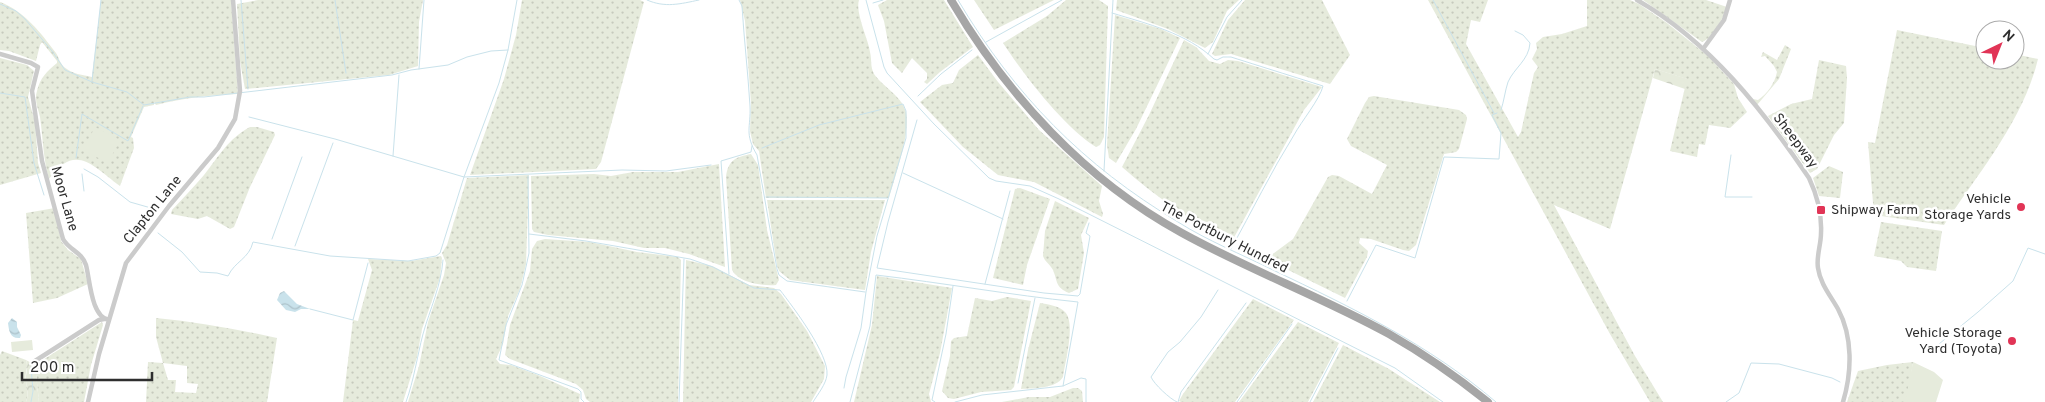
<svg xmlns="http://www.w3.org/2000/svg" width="2045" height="402" font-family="Overpass,sans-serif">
  <defs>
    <pattern id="grass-dots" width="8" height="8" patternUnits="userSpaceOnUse" patternTransform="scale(1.25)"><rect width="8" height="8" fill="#e6ebdc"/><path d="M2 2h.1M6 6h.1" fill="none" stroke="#c6cabd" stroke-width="1.8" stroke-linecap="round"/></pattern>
    <pattern id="forest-crowns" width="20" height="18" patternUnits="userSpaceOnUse" patternTransform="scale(1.25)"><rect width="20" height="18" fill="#e6ebdc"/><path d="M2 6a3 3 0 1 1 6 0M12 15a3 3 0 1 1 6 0" fill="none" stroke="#c6cabd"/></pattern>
    <pattern id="water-waves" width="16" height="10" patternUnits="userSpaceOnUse" patternTransform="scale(1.25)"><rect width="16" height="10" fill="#c9e2eb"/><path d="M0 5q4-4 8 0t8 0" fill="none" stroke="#adc2ca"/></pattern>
  </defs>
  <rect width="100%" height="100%" fill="#fff"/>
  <path fill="url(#grass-dots)" fill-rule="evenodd" d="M101,0H231L238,94C210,95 183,98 156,105L154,102V105L144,107L131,137L133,138L134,148L120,186C93,166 75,142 49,179C43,158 43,138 40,117C38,108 34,100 37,91C40,78 47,71 57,63V61L42,42L40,45L36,61L9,51L0,50V2C24,11 41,33 56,53C59,58 60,63 64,67C72,74 83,75 92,77Z
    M258,0H423L419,22L418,66L389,75L245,89L240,61L237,4Z
    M522,0H640L644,2L601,162L596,169L470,175L504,79L516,35Z
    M740,0H859C855,13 868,38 870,52C872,60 870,66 874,74C884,88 901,95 906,112C911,131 895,177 889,198H766L759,151L753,144L750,131L751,103L745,21Z
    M887,0H944L973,47L940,72L927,84L924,82L927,79V73L912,58L902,73L892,63L884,21L878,5Z
    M974,0H1054L994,30Z
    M1066,0H1099L1108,6L1104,137L1100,145L1096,147C1064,127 1024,75 1003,43L1047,16Z
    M1117,0H1239L1227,11L1213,42L1205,48L1168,29L1116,10Z
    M1245,0H1322L1350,55L1330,84L1231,54L1215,56L1212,54L1228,20Z
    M1428,0H1488L1480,22L1471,20L1466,44L1518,137L1521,132L1534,73L1538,67L1532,59L1537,49L1536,43L1543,37L1562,34L1587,26V0H1630L1639,4L1667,23L1708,56L1734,84L1738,98L1747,112L1730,128L1709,125L1705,145L1699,144L1697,157L1670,151L1687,79L1655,69L1610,229L1554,205L1635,356L1663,402H1650L1610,334Z
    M1643,0H1706L1727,7C1722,19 1715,37 1702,42Z
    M1115,15L1161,29L1180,38L1136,129L1116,163L1109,158L1107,145Z
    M1897,30L1985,48V60H2015V54L2038,59C2023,121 1979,172 1944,225L1874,215L1868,142L1875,143Z
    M1184,40L1196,47L1209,61L1220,64L1228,60L1238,61L1322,87L1304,110L1231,243C1192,222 1155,196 1122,167L1149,115Z
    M1785,45L1791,49L1779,79L1757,105L1753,99L1758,100C1767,94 1775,83 1777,72L1774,66L1765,56L1761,57L1763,52L1777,60Z
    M978,55L998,82L1039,130L1102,186L1099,201L1103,214L1102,217L1034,182L998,175L963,147L920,102L942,85L953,83L959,70Z
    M0,58L27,65L34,71L28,97L35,122L38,163L41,173L0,185Z
    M1819,60L1846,66L1847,78L1844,123L1834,135L1817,169L1810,173L1768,116L1791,104L1812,99Z
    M1374,96L1459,110L1466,115L1467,119L1459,149L1456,152L1444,154L1443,157L1416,245L1409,251L1403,250L1371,239L1360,238L1359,243L1368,251L1367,257L1345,298L1266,259L1293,239L1328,177L1332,175L1339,176L1372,194L1387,165L1351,146L1347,139L1365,103L1369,97Z
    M250,127H257L274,132L275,135L250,187L234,227L230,229L207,216L198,219L171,214L172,210C183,198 194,187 204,175C219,156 228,139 250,127Z
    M751,154L758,165L767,230L779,280L776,285C762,286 739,283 732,270L726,177C728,160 736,157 751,154Z
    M719,164L725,267L689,254L665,248H644L613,241L548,235L534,232L532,229L531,176L594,174L611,176L633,172H678Z
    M1829,166L1843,172L1840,198L1819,196L1813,178Z
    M529,175L526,264L520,289L508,316L503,344L496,359L500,364L511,365L538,375L580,394L579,402H408L419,366L428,322L444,275L446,263L442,253L447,245L467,178Z
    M1020,188L1050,199L1027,265L1023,285L993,278L1015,189Z
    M767,200H885L871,252L865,290L790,280L779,271L777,266Z
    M1055,201L1089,218L1081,235L1084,253L1078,289L1069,293C1055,287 1058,282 1053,270C1050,264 1045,262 1043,256L1045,231Z
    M55,208L61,241L68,250L81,259L88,284L57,298L33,303L26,213Z
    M1881,222L1942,231L1936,271L1907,267L1901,261L1874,256Z
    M545,239L590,242L637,252L678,257L681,260L678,402H590L586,399L583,390L576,384L510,359L505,355L510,325L530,271L532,249L537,241Z
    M441,256L442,258L440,278L422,329L417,357L403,402H343L353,320L358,321L372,270L368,259L411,261Z
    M686,260L712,266L749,285L774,288L781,294L807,331L825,366L824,379L811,402H683Z
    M877,276L952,288L940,353L929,394L931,402H854L872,325Z
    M1007,297L1031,301L1014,387L1011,390L981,392L954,399L948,398L942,391L950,356L951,341L954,338L967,336L975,298L992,301Z
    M1253,299L1294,320L1235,402H1181L1179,401L1183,394Z
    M1040,303C1047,304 1060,306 1065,312C1076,323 1065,362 1063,377C1056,389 1033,388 1021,389L1028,350Z
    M156,318C197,322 237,329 277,338L267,402H146L148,362L163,363L156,337ZM163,363L187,366V383L198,384L196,393L175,392L176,380H168Z
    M102,322L103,325L91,365L84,402H39L35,365Z
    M1298,322L1339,343L1308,402H1239Z
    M1343,345L1389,369L1440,402H1313Z
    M2,351L26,360C29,368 24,374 26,381C27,390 29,393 26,402H0V355Z
    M1913,362L1907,402H1847L1858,371L1887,365Z
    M1073,388H1078L1082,391L1083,402H1002L1029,397H1050Z"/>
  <path fill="url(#forest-crowns)" d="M1655,69L1688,79L1685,89L1653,78Z
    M26,360L35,365L39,402H26C29,393 27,390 26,381C25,374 29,368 26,360Z"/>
  <path fill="#e6ebdc" d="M95,127L120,140L108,163L83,150Z
    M32,340L33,350L12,352L11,342Z
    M1913,362L1934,372L1943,380L1936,402H1905Z"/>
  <path fill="url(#water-waves)" d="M284,291L297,304L310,309H301L295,312L286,310L277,300L280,293Z
    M12,318L17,322V327L21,335L20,338C10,339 9,331 8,323Z"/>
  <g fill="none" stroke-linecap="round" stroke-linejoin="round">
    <path stroke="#c9e2eb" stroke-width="1" d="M241,0L248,89
      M335,0L346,73
      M647,0C665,8 680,4 699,0
      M739,0L742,6C744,39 748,73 750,106C751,128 744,133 757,155L777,269L779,275L787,281L865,292
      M866,0L884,67L887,73L934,124L989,178L996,181L1030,186L1059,199L1395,368L1443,402
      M958,0C1015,96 1083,165 1178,222C1208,241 1241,254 1273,270C1353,308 1428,344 1496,402
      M1433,0L1494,113
      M873,3L883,0
      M0,4L16,11L25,19L52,51L65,70L92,82L127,92L144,105L190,97H204L392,75L411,70L448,65L467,57L491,51L508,50
      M1112,13C1148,24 1186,33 1214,59L1217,60L1223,57H1231L1323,86C1320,99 1301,122 1294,135C1271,172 1252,211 1231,249
      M986,42L1062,0
      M1208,54L1227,17L1242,0
      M419,69L424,0
      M92,81L101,0
      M0,93L25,97L34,163L44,195
      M918,96L941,74L972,50
      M1501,110C1504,101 1505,91 1508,82C1514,68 1529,60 1530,43L1523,35L1515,31
      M249,117L335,139L464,177L499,83L508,50L517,0
      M917,120L888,222L877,268L1044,293L1078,296L1080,294L1090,236L1086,233L1089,223
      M762,148L819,125L903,104L906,111V138L877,236L866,292L861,328L846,377L844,388
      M1731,155L1725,197H1752
      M393,156L399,75
      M76,158L82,114L128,141L143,106
      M84,169L98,177L130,202L158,210
      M1104,171L1113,0
      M903,173L1003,219
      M82,174L84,191
      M528,176L529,253L522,285L506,325L499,360L578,389L581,392V399L584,402
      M766,197L887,198
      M158,233L182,252L200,272L217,273L228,276C235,261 249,259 253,242L330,256L408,261L436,256L440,253L464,177L622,170L666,171L711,165
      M529,234L586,241L690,259L713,267L754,288L780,290C793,307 829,354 827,375C826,384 818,394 813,402
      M272,239L302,157
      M295,246L333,143
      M729,274L721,161L751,152L752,146
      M985,284L1010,191
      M1347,301L1376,245L1415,258L1444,157L1499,159L1501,133L1492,115L1497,113
      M310,309L353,320L368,263
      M1939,344L1978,312L2013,281L2028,248L2045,254
      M1018,383L1035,298
      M31,402L33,391L31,367
      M406,402C414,380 417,357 423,334C430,309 441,286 443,260
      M679,402L684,259
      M850,402L870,326L876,275C944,283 1010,295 1078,302L1063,386L1081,378L1086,379V402
      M935,402L932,400L946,334L953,286
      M955,402L982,395L1063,386
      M1177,402C1170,399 1154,384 1151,377L1168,352L1180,342L1201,317L1218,290
      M1178,402L1181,392L1246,303
      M1237,402L1292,324
      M1310,402L1338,348
      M1726,402L1739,393L1751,363L1779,364L1832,378L1840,382"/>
    <path stroke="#cbcbcb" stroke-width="4.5" d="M1637,0C1709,41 1763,110 1809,178C1817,195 1822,214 1821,233C1821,245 1816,257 1818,268C1820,283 1830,295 1838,309C1853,337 1852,372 1843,402
      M1703,49L1724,20L1730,0
      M0,54L31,63L38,67L32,91L42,161L63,239C69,250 82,252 86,265C90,280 91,317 109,320
      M35,361L99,320L104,319
      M88,402L99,354L126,263L169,206L218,148L235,119L240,91L233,0"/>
    <path stroke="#a6a6a6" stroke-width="8" d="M951,0C1007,95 1085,180 1182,233C1249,270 1322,297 1389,334C1424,354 1457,377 1488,402"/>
  </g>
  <g fill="#e13456" stroke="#fff" stroke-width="2">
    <circle cx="2021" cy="207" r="5"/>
    <rect x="1816" y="205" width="10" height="10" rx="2.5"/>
    <circle cx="2012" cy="341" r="5"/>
  </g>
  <g text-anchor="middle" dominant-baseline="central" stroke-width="5" stroke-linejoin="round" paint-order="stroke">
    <g font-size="14" fill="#2e2e2e" stroke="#fff">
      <text transform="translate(1795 141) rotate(53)">Sheepway</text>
      <text transform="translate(64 199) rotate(74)">Moor Lane</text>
      <text transform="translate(153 210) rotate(-51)">Clapton Lane</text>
      <text transform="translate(1224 238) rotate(27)">The Portbury Hundred</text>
    </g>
    <g font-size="14" fill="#2e2e2e" stroke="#fff" text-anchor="end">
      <text x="2011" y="199">Vehicle<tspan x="2011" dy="16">Storage Yards</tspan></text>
      <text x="1831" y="210" text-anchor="start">Shipway Farm</text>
      <text x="2002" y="333">Vehicle Storage<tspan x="2002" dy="16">Yard (Toyota)</tspan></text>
    </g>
  </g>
  <g transform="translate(2000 45) rotate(43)"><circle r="24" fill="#ffffff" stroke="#ababab"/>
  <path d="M0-4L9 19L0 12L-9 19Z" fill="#e13456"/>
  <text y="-8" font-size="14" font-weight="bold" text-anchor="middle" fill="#2e2e2e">N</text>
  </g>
  <path d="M22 372v8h130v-8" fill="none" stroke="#2e2e2e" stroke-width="2.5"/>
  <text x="30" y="372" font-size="15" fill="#2e2e2e" stroke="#ffffff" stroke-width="4" paint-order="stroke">200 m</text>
</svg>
